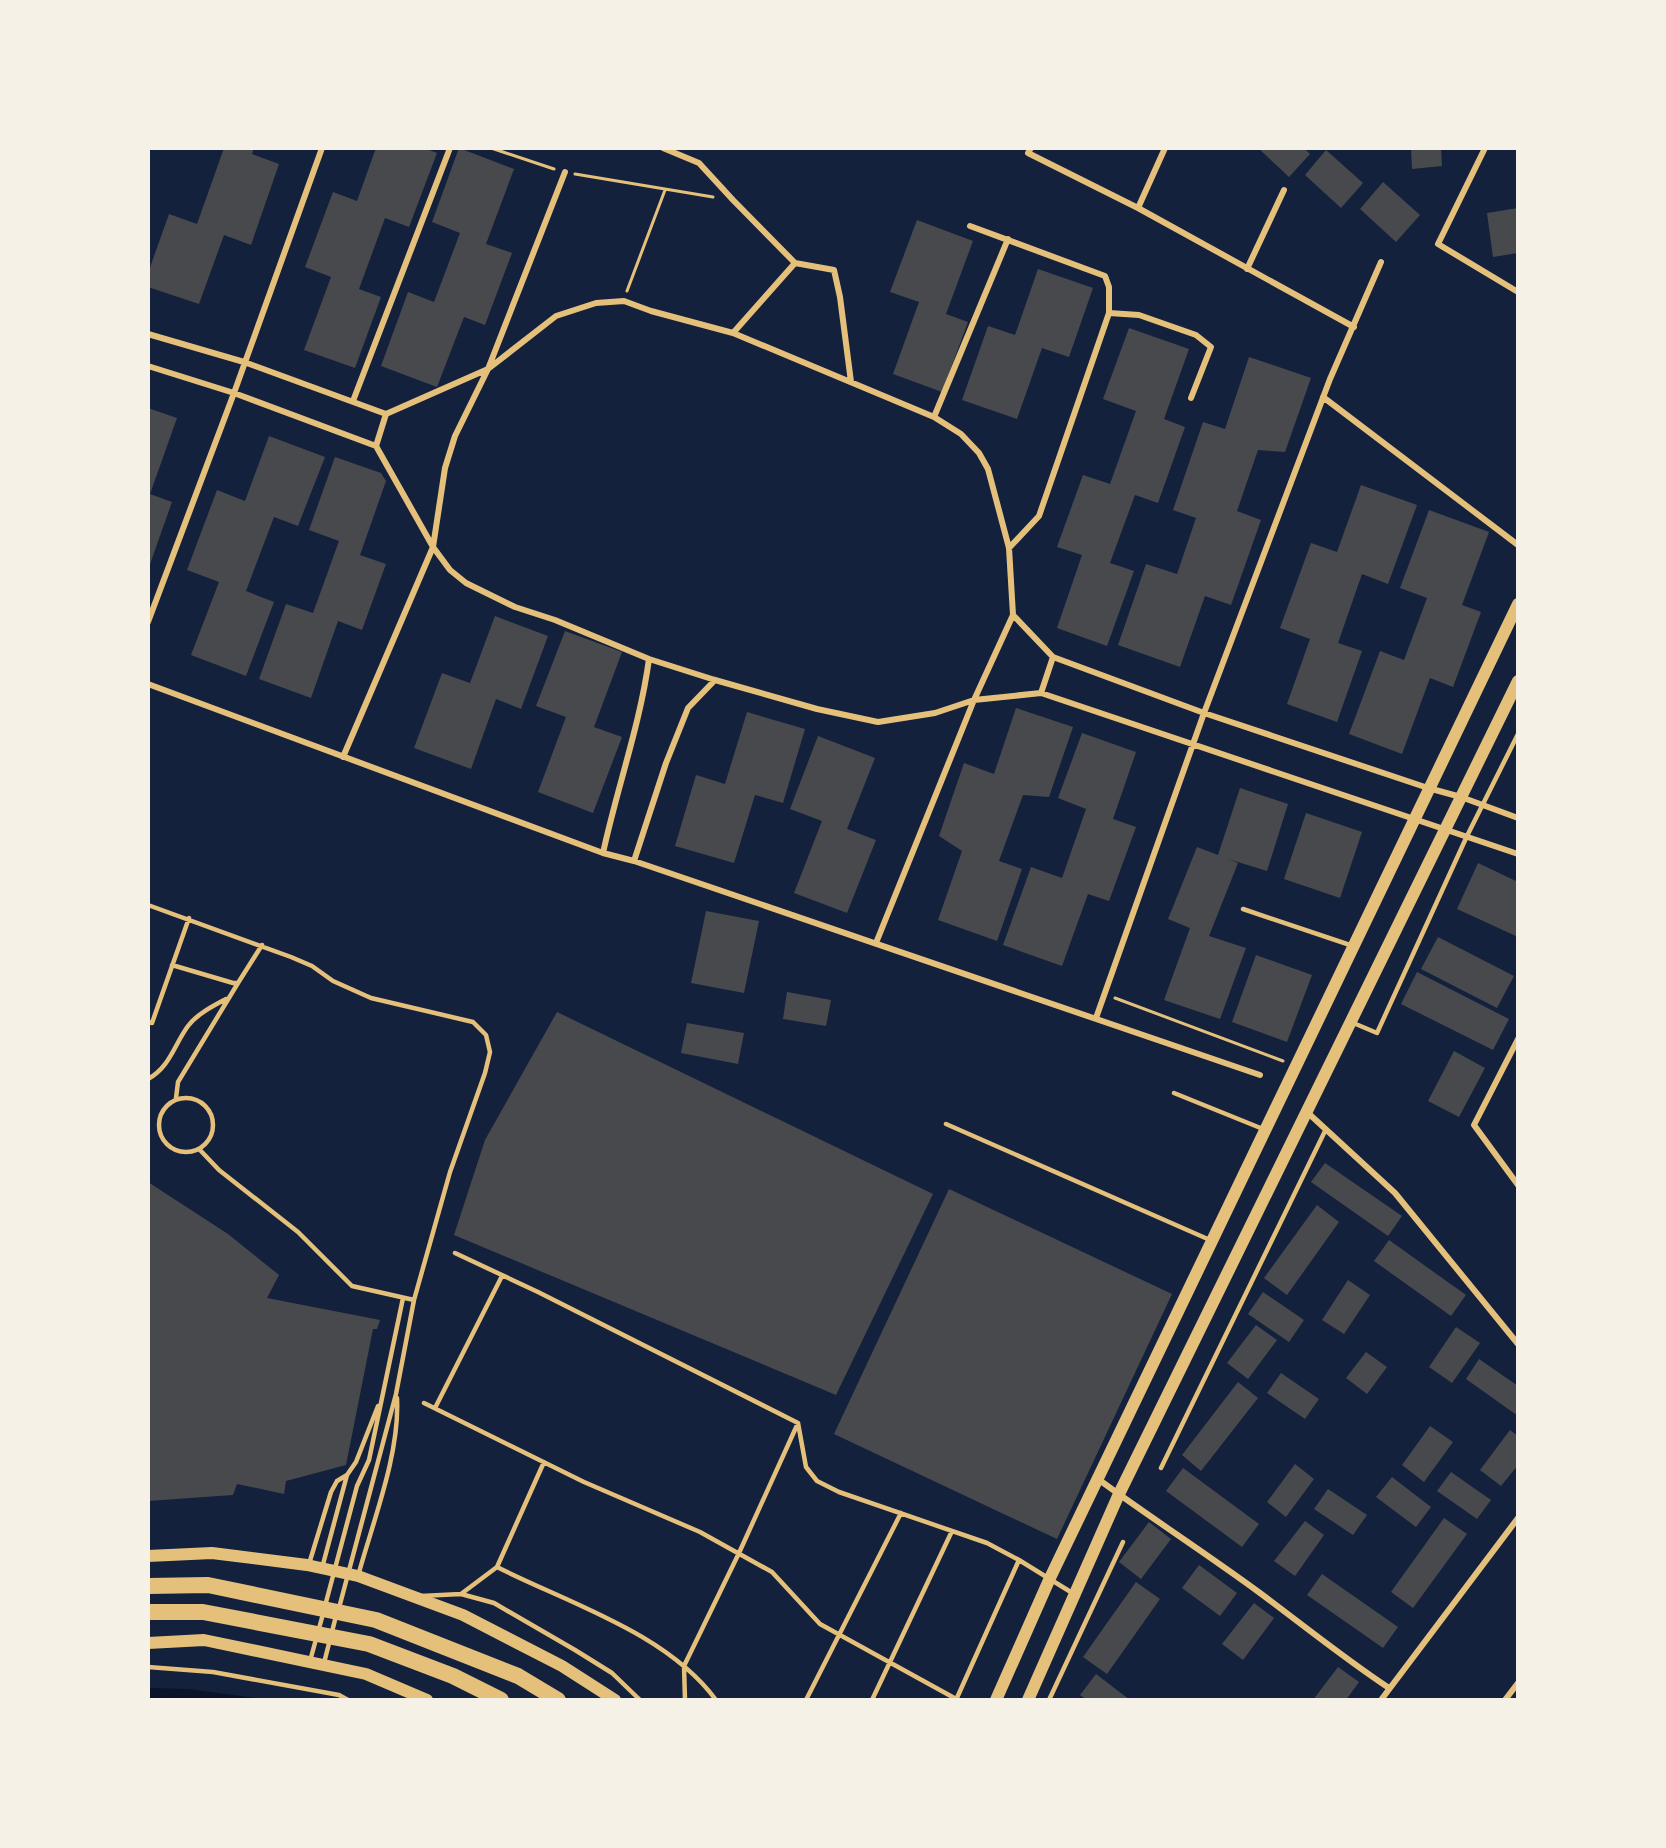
<svg xmlns="http://www.w3.org/2000/svg" width="1666" height="1848" font-family="Figtree,sans-serif">
  <rect width="100%" height="100%" fill="#14213d"/>
  <path fill="#0b132b" d="M149,1688L188,1689L263,1699H149Z"/>
  <path fill="#48494c" d="M224,148H254L252,154L279,164L251,245L224,235L199,304L148,287V273L169,214L197,224Z
    M376,148H424L437,153L409,227L385,218L359,289L381,297L355,368L304,350L331,277L305,267L333,192L357,201Z
    M459,148L514,169L486,244L512,253L485,325L464,317L437,387L381,366L408,292L434,302L460,233L432,222Z
    M1258,148H1304L1310,154L1289,177Z
    M1411,148H1441L1442,166L1412,169Z
    M1326,150L1363,183L1341,208L1305,175Z
    M1383,182L1420,215L1396,242L1360,209Z
    M1518,208V253L1493,257L1487,213Z
    M917,220L973,241L946,314L968,322L942,392L893,374L919,302L890,292Z
    M1038,269L1093,288L1069,357L1042,348L1017,419L962,400L988,326L1015,335Z
    M1129,328L1189,349L1164,419L1185,427L1158,503L1135,495L1110,563L1134,571L1107,646L1057,628L1082,555L1057,547L1083,475L1110,484L1136,411L1103,399Z
    M1249,357L1311,378L1285,452L1258,450L1237,511L1261,520L1231,605L1205,596L1180,667L1118,645L1146,564L1177,574L1196,518L1173,510L1203,422L1225,429Z
    M148,408L177,418L150,494L172,502L149,567Z
    M269,436L325,457L298,526L274,517L246,591L274,602L246,676L191,655L219,582L187,570L217,490L245,501Z
    M335,457L381,473L386,481L360,555L386,564L362,630L338,621L311,698L259,679L286,604L313,613L339,541L309,530Z
    M1361,485L1417,505L1388,584L1362,574L1338,643L1362,651L1337,722L1287,704L1310,639L1280,628L1311,543L1337,552Z
    M1429,510L1489,532L1462,605L1481,612L1453,687L1430,678L1402,754L1349,734L1380,651L1404,660L1427,598L1400,588Z
    M495,616L548,636L521,709L496,699L471,769L414,748L442,673L470,683Z
    M565,631L622,652L594,727L622,737L593,813L538,792L566,717L536,706Z
    M1016,708L1073,727L1049,797L1023,795L999,861L1022,869L997,941L938,920L962,851L939,836L964,763L994,774Z
    M747,712L805,729L783,803L755,795L734,863L675,846L696,775L725,784Z
    M1082,733L1136,752L1113,819L1136,827L1109,901L1088,894L1062,966L1003,945L1031,867L1062,878L1086,809L1058,798Z
    M818,736L875,758L847,829L876,840L847,913L794,893L822,821L790,809Z
    M1240,788L1288,804L1267,871L1228,859L1238,863L1209,936L1246,948L1220,1019L1164,1000L1190,928L1168,919L1197,847L1218,855Z
    M1306,813L1362,832L1340,898L1284,879Z
    M1478,863L1518,882V937L1457,909Z
    M706,911L759,921L744,993L691,983Z
    M1438,937L1514,976L1497,1008L1421,969Z
    M1256,955L1312,975L1287,1042L1232,1022Z
    M1417,972L1509,1019L1493,1050L1401,1004Z
    M787,992L831,1000L826,1026L783,1019Z
    M557,1012L933,1194L836,1395L454,1235L485,1140Z
    M687,1023L744,1033L738,1064L681,1053Z
    M1454,1051L1485,1068L1459,1117L1428,1101Z
    M1325,1163L1402,1216L1388,1236L1311,1182Z
    M148,1182L228,1234L279,1275L267,1298L380,1320L377,1329H373L346,1465L286,1481L284,1494L237,1484L233,1495L148,1501Z
    M949,1189L1172,1294L1057,1539L834,1434Z
    M1317,1205L1339,1222L1287,1295L1264,1278Z
    M1389,1240L1466,1295L1451,1316L1374,1261Z
    M1348,1280L1370,1295L1344,1334L1322,1320Z
    M1263,1292L1304,1320L1289,1342L1248,1314Z
    M1256,1325L1277,1340L1248,1379L1227,1363Z
    M1456,1327L1480,1343L1452,1383L1429,1367Z
    M1366,1352L1387,1367L1367,1394L1346,1378Z
    M1479,1359L1518,1386V1416L1466,1379Z
    M1281,1373L1319,1399L1305,1419L1267,1393Z
    M1238,1382L1258,1398L1201,1471L1182,1455Z
    M1430,1426L1453,1442L1424,1482L1402,1465Z
    M1510,1430L1518,1436V1465L1501,1486L1480,1470Z
    M1295,1464L1314,1479L1286,1517L1267,1502Z
    M1183,1468L1259,1524L1242,1547L1166,1491Z
    M1451,1472L1491,1500L1477,1519L1437,1491Z
    M1392,1477L1431,1507L1416,1527L1376,1497Z
    M1328,1489L1367,1515L1353,1535L1314,1509Z
    M1444,1518L1467,1534L1413,1608L1391,1592Z
    M1305,1521L1324,1535L1295,1576L1274,1561Z
    M1149,1522L1171,1539L1141,1579L1119,1562Z
    M1199,1565L1237,1593L1220,1616L1182,1588Z
    M1322,1574L1398,1627L1383,1648L1307,1595Z
    M1136,1582L1160,1599L1107,1674L1083,1657Z
    M1254,1603L1274,1618L1243,1660L1222,1644Z
    M1338,1667L1359,1682L1346,1700H1313Z
    M1096,1674L1130,1700H1087L1080,1695Z"/>
  <g fill="none" stroke-linecap="round" stroke-linejoin="round">
    <path stroke="#e5c07b" stroke-width="3" d="M491,148L554,169
      M575,174L713,197
      M627,291L665,190
      M1115,998L1283,1061"/>
    <path stroke="#e5c07b" stroke-width="4.5" d="M148,905L291,957L312,966L333,981L371,998L473,1022L486,1035L490,1052L485,1073L450,1172L414,1300L352,1286L298,1232L219,1170L200,1150
      M1243,909L1353,946
      M172,965L233,983H238L262,945
      M148,1022L152,1023L189,918
      M1351,1022L1377,1033L1467,836L1518,734
      M148,1079C170,1067 174,1045 188,1026C197,1014 213,1006 226,999
      M1174,1093L1263,1129
      M159 1125a27 27 0 1 1 54 0a27 27 0 1 1-54 0Z
      M176,1098L178,1082L238,983
      M946,1124L1210,1240
      M455,1253L538,1292L798,1423L806,1467L817,1481L839,1492L987,1543L1019,1560L1074,1594
      M424,1403L584,1482L700,1532L772,1572L820,1624L958,1700
      M435,1408L502,1276
      M544,1462L497,1567C568,1603 667,1633 716,1700
      M1161,1468L1326,1129
      M309,1564L331,1492L337,1481L347,1475
      M322,1568L347,1475L356,1462L378,1406
      M358,1576C373,1521 400,1454 397,1398
      M461,1594L494,1603L575,1650L612,1673L640,1700
      M421,1596L461,1594L497,1567
      M325,1606L357,1486L369,1460L403,1298
      M339,1608L396,1394L414,1300
      M310,1661L323,1614
      M324,1663L336,1616
      M148,1667L213,1672L339,1695L348,1700
      M685,1700L684,1666L739,1553L798,1423
      M806,1700L901,1513
      M872,1700L952,1531
      M956,1700L1019,1560
      M1049,1700L1123,1542"/>
    <path stroke="#e5c07b" stroke-width="6" d="M663,148L699,163L733,200L795,263L733,333
      M1031,148L1028,153L1138,208L1354,327
      M1485,148L1438,244L1518,292
      M1138,208L1165,148
      M970,226L1105,276L1109,287V313L1039,516L1009,548
      M795,263L834,270L840,297L851,382
      M1247,269L1284,190
      M1109,313L1139,315L1196,335L1211,347L1191,398
      M148,334L244,362L386,414L488,369L556,316L596,303L624,301L651,311L733,333L934,417L961,434L979,453L988,469L1009,548L1013,615L974,700L876,943
      M148,366L234,393L376,446L433,547L450,570L466,583L515,607L555,620L649,659L715,680L817,709L878,722L935,713L974,700L1041,693L1518,854
      M1323,397L1518,545
      M353,401L450,148
      M934,417L1008,239
      M376,446L386,414
      M1013,615L1053,657L1204,713L1428,788L1461,797L1518,818
      M148,622L234,393L322,148
      M148,684L603,853L634,861L1260,1075
      M1041,693L1053,657
      M343,757L433,547L445,468L455,436L488,369L565,172
      M603,853C617,788 640,725 649,659
      M634,861L666,763L688,708L715,680
      M1096,1018L1204,713L1330,379L1381,262
      M1518,1039L1474,1125L1518,1185
      M1307,1112L1395,1193L1518,1344
      M1098,1479C1151,1518 1207,1554 1260,1593C1303,1625 1345,1659 1389,1688
      M1381,1700L1518,1518
      M1505,1700L1518,1683"/>
    <path stroke="#e5c07b" stroke-width="12" d="M148,1556L212,1553L307,1565L358,1576L463,1615L562,1666L615,1700
      M148,1643L204,1640L366,1674L427,1700
      M996,1700L1050,1578L1518,604
      M1028,1700L1119,1494L1518,681"/>
    <path stroke="#e5c07b" stroke-width="16" d="M148,1586L208,1585L376,1620L518,1676L558,1700
      M148,1612H203L369,1644L453,1676L501,1700"/>
  </g>
  <rect width="1666" height="1848" fill="none" stroke="#f6f1e7" stroke-width="300"/>
</svg>
